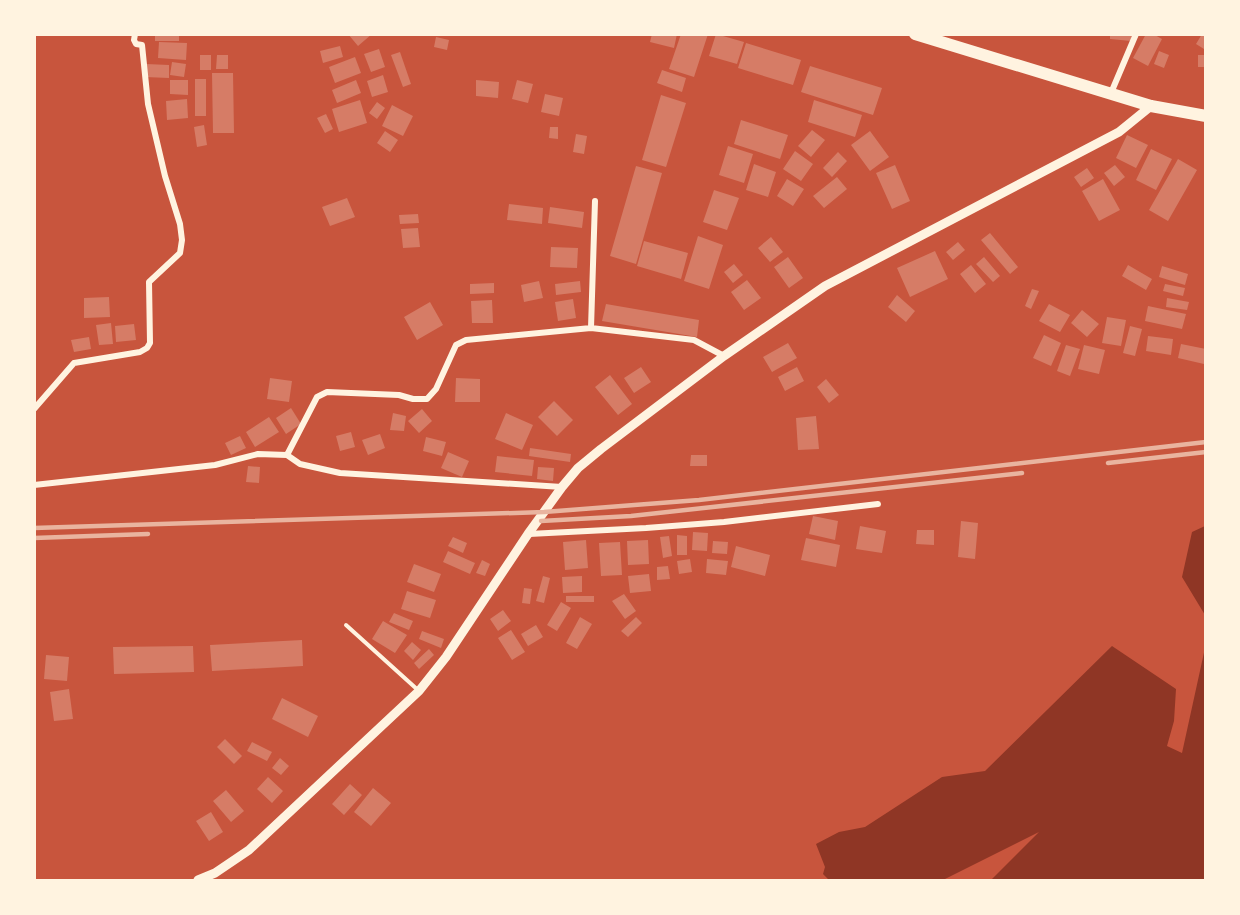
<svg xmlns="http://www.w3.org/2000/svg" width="1240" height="915" font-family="Rubik,sans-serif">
  <rect width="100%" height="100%" fill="#c8553d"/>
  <path fill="#8f3625" d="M1205,526V615L1182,577L1192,532Z
    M1112,646L1176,689L1174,721L1167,746L1182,753L1205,648V880H991L1039,832L943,880H829L823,874L825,867L816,844L839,832L865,827L942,777L985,771Z"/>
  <path fill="#d67c66" d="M155,34H179V41H155Z
    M348,34H372L358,46Z
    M652,34H677L674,48L650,42Z
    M681,34H708L694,77L669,69Z
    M716,34L744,42L737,64L709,56Z
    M1110,34H1132L1131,41L1110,39Z
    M1146,34H1153L1162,39L1148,66L1133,58Z
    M1202,34H1206L1204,49L1196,44Z
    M436,37L449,40L447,50L434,47Z
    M159,42L187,43L186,60L158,58Z
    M746,43L801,60L793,85L738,68Z
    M340,46L343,57L323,63L320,51Z
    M379,49L385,67L371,72L364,54Z
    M1159,51L1169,55L1164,68L1154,64Z
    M400,52L411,84L403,87L391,55Z
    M200,55H211V70H200Z
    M217,55H228V69H216Z
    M1198,55H1206V67H1198Z
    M355,57L361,73L335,83L329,67Z
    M172,62L186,64L184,77L170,75Z
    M146,64L169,65V78L145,77Z
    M810,66L882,88L873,115L801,92Z
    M662,70L686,78L682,92L657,83Z
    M212,73H233L234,133H213Z
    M383,75L388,92L372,97L367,81Z
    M195,79H206V116H195Z
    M170,80H188V95L170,94Z
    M356,80L361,93L337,103L332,90Z
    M476,80L499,82L498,98L476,96Z
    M517,80L533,84L528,103L512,99Z
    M545,94L563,98L559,116L541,112Z
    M661,95L686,103L666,167L642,160Z
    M187,99L188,118L167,120L166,101Z
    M360,100L367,123L339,132L332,109Z
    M814,100L862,115L855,137L808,122Z
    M377,102L385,108L377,119L369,113Z
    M392,105L413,116L403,136L382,126Z
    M326,114L333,129L325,133L317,118Z
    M741,120L788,135L780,159L734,144Z
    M204,125L207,145L197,147L194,127Z
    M550,127H558V139L549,138Z
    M812,130L825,140L811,157L798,146Z
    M385,131L398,140L390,152L377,143Z
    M870,131L889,157L870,171L851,145Z
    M576,134L587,136L584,154L573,152Z
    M1127,135L1148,145L1136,168L1116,158Z
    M728,146L753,154L744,183L719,175Z
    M1151,149L1172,159L1156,190L1136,180Z
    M795,151L813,164L801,181L783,169Z
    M838,152L847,161L832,177L823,168Z
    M1178,159L1197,170L1168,221L1149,210Z
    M754,164L776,172L768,197L746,190Z
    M895,165L910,201L892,209L876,173Z
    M1115,165L1125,177L1114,186L1104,173Z
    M636,166L662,173L636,264L610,256Z
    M1087,168L1094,178L1081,187L1074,177Z
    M837,177L847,189L824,208L813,196Z
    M787,179L804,189L793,206L777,196Z
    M1103,179L1120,210L1099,221L1082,191Z
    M714,190L739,198L727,230L703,222Z
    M347,198L355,217L330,226L322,207Z
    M509,204L543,208L542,224L507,220Z
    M550,207L584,212L582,228L548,223Z
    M418,214L419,223L400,224L399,215Z
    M418,228L420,247L403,248L401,229Z
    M990,233L1018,267L1010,274L981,240Z
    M698,236L723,245L709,289L684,281Z
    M771,237L783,252L770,262L758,248Z
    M644,241L688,253L681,279L637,266Z
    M958,242L965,250L953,260L946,252Z
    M551,247L578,248L577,268L550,267Z
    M935,251L948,279L910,297L897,268Z
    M788,257L803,278L789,288L774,267Z
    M984,257L1000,276L993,282L976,264Z
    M734,264L743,275L733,283L724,272Z
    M971,265L986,284L975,293L960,274Z
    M1128,265L1152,279L1146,290L1122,276Z
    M1162,266L1188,274L1185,285L1159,277Z
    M747,280L761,298L744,310L731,292Z
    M539,281L543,298L524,302L521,285Z
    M580,281L581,292L556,295L555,284Z
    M494,283V293L470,294V284Z
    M1165,284L1185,288L1183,296L1163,291Z
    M1032,289L1039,291L1031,309L1025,306Z
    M897,295L915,311L906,322L888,307Z
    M109,297L110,317L84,318V298Z
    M1167,298L1189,302L1187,310L1166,307Z
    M573,299L576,318L558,321L555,302Z
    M492,300L493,323H472L471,301Z
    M430,302L443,325L417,340L404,317Z
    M606,304L699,320L697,337L602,321Z
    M1049,304L1070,315L1060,332L1039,321Z
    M1148,306L1186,314L1182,329L1145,321Z
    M1082,310L1099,324L1087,337L1071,323Z
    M1107,317L1126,320L1121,346L1102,343Z
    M111,323L113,344L99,345L96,325Z
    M134,324L136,340L116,342L115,326Z
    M1130,326L1142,329L1135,356L1123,353Z
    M1044,335L1061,343L1051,366L1033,358Z
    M1148,336L1173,339L1171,355L1146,351Z
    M89,337L91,349L74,352L71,340Z
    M788,343L797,358L772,372L763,357Z
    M1181,344L1206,349L1204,364L1178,358Z
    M1066,345L1080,349L1070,376L1057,371Z
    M1084,345L1105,350L1099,374L1078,369Z
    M641,367L651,382L634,393L624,378Z
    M797,367L804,381L785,391L778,377Z
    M610,375L632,404L618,415L595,387Z
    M270,378L292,381L289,402L267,399Z
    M456,378L480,379V402H455Z
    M826,379L839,395L829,403L817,387Z
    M554,401L573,420L557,436L538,417Z
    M291,408L301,424L286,434L276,418Z
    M422,409L432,421L419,433L408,421Z
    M393,413L406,416L404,431L390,430Z
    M506,413L533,425L522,450L495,439Z
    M816,416L819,449L798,450L796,418Z
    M269,417L279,432L255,447L246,432Z
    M351,432L355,447L340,451L336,436Z
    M380,434L385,448L368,455L362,440Z
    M240,436L246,448L231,455L225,443Z
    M426,437L446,442L442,456L423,451Z
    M530,448L571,454L570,462L529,456Z
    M448,452L469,461L462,477L441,468Z
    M691,455H707V466H690Z
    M497,456L534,460L532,476L495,472Z
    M248,466L260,467L259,483L246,482Z
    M538,467L554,468L553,481L537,479Z
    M813,516L838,521L835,540L809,534Z
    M961,521L978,523L975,559L958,557Z
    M860,526L886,531L882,553L856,549Z
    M917,530H934V545L916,544Z
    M693,532L708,533L707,551L692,550Z
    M677,535L687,536V555H677Z
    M669,536L672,556L663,558L660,537Z
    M453,537L467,543L463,553L448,546Z
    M806,538L840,545L836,567L801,560Z
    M586,540L588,568L565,570L563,542Z
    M648,540L649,564L628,565L627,541Z
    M713,541L728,542L727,554L712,553Z
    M620,542L622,575L601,576L599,543Z
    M736,546L770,555L765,576L731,567Z
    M448,551L475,563L470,574L443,562Z
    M690,559L692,572L679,574L677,561Z
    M707,559L728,561L726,575L706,573Z
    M482,560L490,564L485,576L476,573Z
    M414,564L441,574L434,592L407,582Z
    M668,566L670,579L657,580V567Z
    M649,574L651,591L630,593L628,576Z
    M543,576L550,578L544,603L536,601Z
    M582,576V592L563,593L562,577Z
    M524,588L532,589L530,604L522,603Z
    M407,591L436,600L430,618L401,609Z
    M624,594L636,611L625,619L612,601Z
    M566,596H594V602H566Z
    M561,602L571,608L557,631L547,625Z
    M503,610L511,621L498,631L490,619Z
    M394,613L413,621L409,630L389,622Z
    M580,617L592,624L577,649L566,643Z
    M636,617L642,623L628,637L621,631Z
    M383,621L407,635L395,653L372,639Z
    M536,625L543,637L528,646L521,634Z
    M511,630L525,652L512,660L498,638Z
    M422,631L444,639L441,648L419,639Z
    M302,640L303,666L212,671L210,645Z
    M412,642L421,650L413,660L404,651Z
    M193,646L194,672L114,674L113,647Z
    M429,649L434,655L419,669L414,663Z
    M46,655L69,657L67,681L44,679Z
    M69,689L73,719L54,721L50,692Z
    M282,698L318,716L308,737L272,719Z
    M225,739L242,756L234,764L217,747Z
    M252,742L272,752L267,761L247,751Z
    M280,758L289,766L281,775L272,768Z
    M268,777L283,791L272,803L257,789Z
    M350,784L362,795L344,815L332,804Z
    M373,788L391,803L371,826L354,812Z
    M226,790L244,811L231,822L213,801Z
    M211,812L223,832L209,841L196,821Z"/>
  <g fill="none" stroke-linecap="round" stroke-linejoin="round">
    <path stroke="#fff3e0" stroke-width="4" d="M346,625L419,691"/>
    <path stroke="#fff3e0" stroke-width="6" d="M1111,93L1136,34
      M591,328L595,201
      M34,409L74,363L140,352L147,348L150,343L149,282L180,253L182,240L180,224L165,176L148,104L142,45L136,44L134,40L135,34
      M287,455L317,397L327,392L399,395L413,399H427L436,389L456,345L466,340L591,328L694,340L724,356
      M34,485L215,465L258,454L287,455L300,464L340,473L562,487
      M529,534L646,528L724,522L878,504"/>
    <path stroke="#fff3e0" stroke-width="9" d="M198,880L215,873L249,850L419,691L446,657L528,534L562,487L578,468L601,449L724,356L825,286L1119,132L1151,106"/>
    <path stroke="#fff3e0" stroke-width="12" d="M915,34L1151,106L1206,116"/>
    <path stroke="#e9b49f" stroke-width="4.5" d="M1108,463L1206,452
      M541,521L631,516L1022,473
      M34,528L544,512L699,500L1206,442
      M34,538L148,534"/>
  </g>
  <rect width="1240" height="915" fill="none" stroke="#fff3e0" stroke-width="72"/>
</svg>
